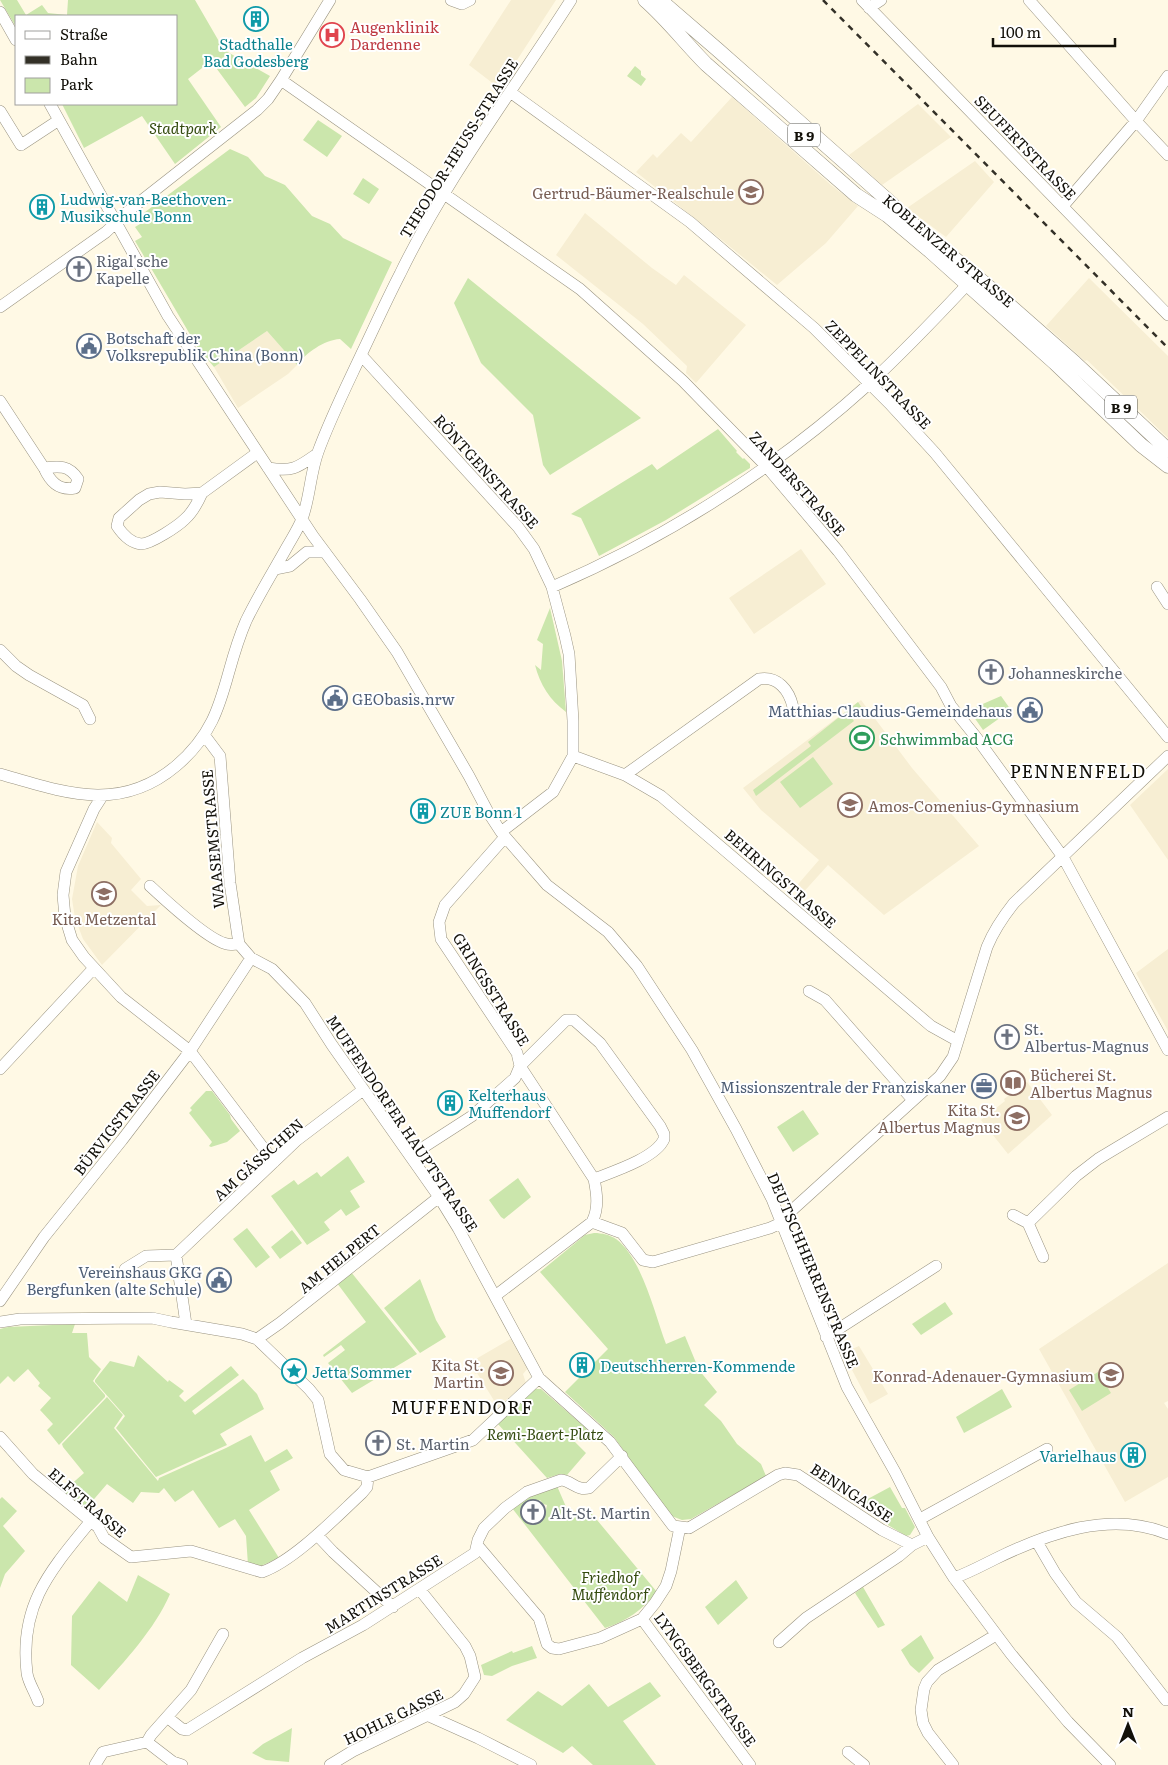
<svg xmlns="http://www.w3.org/2000/svg" width="1168" height="1765" font-family="Literata,serif">
  <rect width="100%" height="100%" fill="#fff9e5"/>
  <path fill="#f7eed3" d="M511,0H556L499,88L469,65Z
    M732,97L831,185L858,206L826,243L777,285L707,228L636,172L653,154L657,158L681,133L691,142Z
    M918,104L951,137L882,185L849,155Z
    M975,161L994,182L946,237L907,208Z
    M585,213L652,268L676,285L684,275L746,325L696,383L686,373L687,366L643,324L556,255Z
    M1089,278L1168,356V438L1087,360L1085,361L1046,326Z
    M267,331L297,365L288,374L238,408L214,367Z
    M801,549L826,584L754,634L729,598Z
    M861,700L912,768L979,846L884,915L828,865L800,896L793,890L819,860L761,810L743,788Z
    M1168,769V860L1130,805Z
    M97,822L112,838L111,843L141,879L131,890L147,906L161,905L102,965L83,939L75,918L72,899L78,866Z
    M1168,949V1031L1136,973Z
    M1027,1082L1052,1115L1008,1154L981,1120L1005,1101L1004,1099Z
    M1168,1263V1401L1164,1403L1168,1409V1477L1125,1502L1039,1349Z
    M512,1338L528,1368L523,1374L526,1383L498,1407L477,1373L475,1374L469,1363Z
    M859,1346L888,1394L870,1404L843,1353Z"/>
  <path fill="#cbe6ac" fill-rule="evenodd" d="M0,0H17L26,15L42,5L48,13L67,15L68,0H195L224,50L270,76L256,98L245,107L211,61L188,79L221,127L175,164L142,116L84,148L62,104H176V16H16V27Z
    M635,66L641,71V75L646,79L641,86L627,76Z
    M318,120L342,136L327,157L303,140Z
    M230,149L248,157L265,176L285,185L312,216L330,224L343,238L392,262L351,349L340,339C324,340 306,353 297,365L267,331L214,367L198,348L135,241L142,237L135,227L140,224L137,218Z
    M363,178L379,189L369,204L353,194Z
    M468,278L641,418L550,475L543,465L533,415L481,363L454,303Z
    M718,429L737,451L736,452L743,459L744,458L750,464V468L666,520L599,556L581,518L571,514L652,464L657,470Z
    M550,608L562,661L566,712C550,700 540,685 535,665L541,670L543,644L537,640Z
    M1001,696L1011,710L983,730L969,710Z
    M858,702L862,708L850,716L854,721L756,796L753,790L811,746L808,742Z
    M813,757L833,784L800,808L780,782Z
    M206,1091H212L230,1115L231,1119L240,1131L227,1142L211,1147L209,1146L212,1142L189,1113L192,1110L190,1108Z
    M803,1110L819,1134L793,1152L777,1127Z
    M348,1156L365,1182L350,1191L360,1207L346,1216L341,1209L324,1222L330,1230L307,1245L271,1196L294,1180L298,1185L317,1172L321,1177Z
    M518,1178L531,1197L504,1219L501,1217L489,1200Z
    M247,1228L270,1257L256,1268L233,1239Z
    M292,1230L302,1243L280,1259L271,1247Z
    M594,1233C602,1233 610,1235 616,1239C642,1258 655,1315 666,1344L685,1336L699,1370L717,1392L704,1405L721,1421L737,1444L761,1464L766,1476L691,1519L682,1520L669,1515L614,1437L565,1392L608,1349L540,1272L585,1235Z
    M351,1272L417,1354L352,1393L328,1363L345,1350L341,1345L324,1357L323,1355L366,1322L337,1283Z
    M420,1279L436,1320L446,1337L420,1353L384,1308Z
    M945,1302L953,1314L921,1335L912,1324Z
    M75,1324L72,1333H87L89,1357L101,1369L93,1381L105,1395V1397L59,1445L47,1430L53,1424L40,1410L51,1398L38,1386L40,1383L28,1369L14,1382L8,1376L0,1384V1329L8,1327Z
    M138,1355L168,1382L169,1380L184,1391L179,1396L185,1402L231,1366L239,1375L192,1411L195,1415L243,1379L257,1394L264,1409L220,1434L227,1445L156,1477L116,1428L125,1416L95,1382V1380L110,1361L134,1367Z
    M1098,1372L1111,1393L1082,1411L1069,1390Z
    M535,1389H541L587,1429L575,1442L586,1453L567,1475L560,1474L547,1478L497,1423Z
    M1002,1389L1012,1407L964,1433L956,1417Z
    M107,1397L123,1415L114,1428L158,1481L159,1478L226,1448L251,1435L265,1462L287,1449L293,1458L270,1471L280,1490L249,1510L279,1558L256,1568L248,1565L246,1536L235,1519L219,1528L193,1490L175,1502L164,1488L159,1493L141,1492L133,1503L107,1484L83,1512L60,1494L84,1473L63,1447L62,1444Z
    M557,1486L567,1509H568L574,1518L587,1508L657,1592C642,1610 627,1621 605,1628L512,1508L522,1500ZM540,1500L543,1504L547,1505L546,1510L533,1519L534,1521L532,1522L530,1520L527,1522L522,1513L526,1511L524,1506L533,1501L535,1503Z
    M890,1487L902,1508H905L915,1527L910,1535L906,1536L888,1525V1517L864,1501Z
    M2,1497L17,1511L3,1526L25,1551L5,1574L0,1588V1499Z
    M138,1575L170,1594C155,1629 124,1662 99,1690L71,1665L72,1616L99,1581L127,1602Z
    M736,1580L748,1598L718,1625L705,1607Z
    M863,1587L885,1625L878,1628L855,1593Z
    M921,1635L934,1658L919,1673L910,1665L901,1650Z
    M532,1646L537,1658L512,1666L492,1676L484,1675L481,1665L512,1651L513,1653Z
    M650,1682L661,1696L623,1721L656,1765H593L572,1746L563,1753L506,1720L538,1691L562,1706L589,1684L608,1707Z
    M292,1728L289,1762L266,1760L252,1753L263,1744Z"/>
  <g fill="none" stroke-linecap="round" stroke-linejoin="round">
    <defs>
      <path id="minor" d="M451,0L462,4L470,0
        M862,0L1168,315
        M1029,0L1136,121L1168,155
        M869,8L881,0
        M0,12L16,40
        M281,80L580,289L683,381L766,466L838,551L941,687L951,706L976,737L1063,857L1168,1050
        M510,92L690,222L814,328L889,403L935,453L1168,737
        M50,104L168,316L313,536L360,599L397,652L469,776L488,812L501,832L547,885L608,932L637,966L692,1050L736,1129L772,1199L847,1387L895,1472L928,1537L954,1578L1011,1654L1068,1722L1110,1765
        M0,111L21,145L59,120
        M1063,206L1136,121L1168,76
        M0,307L106,232L127,212L257,110L268,99L281,80L330,0
        M361,355L518,527L534,549L552,587L565,636L569,654L573,721V756L553,792L501,832
        M0,401L44,468C50,481 58,491 75,488L78,479C69,465 59,466 44,468
        M268,468C293,472 297,468 317,454
        M160,492L185,494L202,493C198,502 193,512 185,519C178,526 151,544 141,544C130,543 123,535 117,526L119,518L139,500L149,494Z
        M202,493L257,453
        M275,569L290,566L307,552H325
        M552,587C668,537 776,468 870,383C902,353 933,321 963,289L968,285L976,284
        M1157,587L1168,604
        M0,650L16,666L29,675L83,705L90,719
        M205,736L220,756L230,883L239,944
        M573,756L625,775L661,796L931,1026L958,1041
        M0,774C63,792 119,814 176,766C228,722 221,678 246,621C258,596 273,572 287,547C292,538 298,529 302,519C310,498 310,474 318,452C330,419 346,387 361,355C374,328 386,301 400,274C447,177 513,91 571,0
        M625,775L759,679C778,676 789,690 793,707
        M103,795L94,809L66,872L63,895L65,917L72,940L84,957L121,997L190,1051L274,1162
        M150,886C164,899 209,941 227,944C230,945 235,944 239,944L251,958L272,969L305,1003L332,1045L439,1197L458,1228L539,1378L610,1442L673,1526L689,1528L778,1475L785,1473L798,1475L882,1530L912,1545L928,1537
        M809,991L825,1000L913,1100
        M520,1066L566,1020H574L600,1043L660,1126L664,1134V1139C656,1158 612,1172 594,1179
        M520,1066L594,1179C597,1194 599,1208 592,1222
        M0,1069L94,968
        M410,1156L472,1116L515,1078L520,1066L517,1053L441,939L439,922L445,905L505,837
        M1013,1215L1028,1223
        M1043,1257L1028,1223L1076,1176L1098,1159L1168,1117
        M125,1269L146,1256L176,1255
        M495,1296L592,1222L622,1233L643,1260L653,1262L770,1228L781,1223L790,1212L940,1076L953,1057L987,947C994,930 1003,917 1014,903L1168,756
        M0,1301L44,1237L122,1140L190,1051L251,958
        M0,1322L20,1319L152,1318L171,1322L242,1334L257,1339L309,1389L318,1400L330,1454L344,1470L368,1477L473,1440L539,1378
        M186,1324L176,1255L297,1140L363,1090
        M826,1337L936,1266
        M257,1339L280,1323L439,1197
        M0,1437L33,1474L98,1527L104,1538L131,1557L191,1551L262,1572C294,1561 336,1517 362,1493L367,1487L368,1477
        M920,1519L1047,1449
        M317,1535L333,1552L393,1607
        M1037,1542L1055,1573L1076,1602L1117,1637L1166,1700
        M478,1546L539,1618L547,1644L552,1648L559,1649L600,1638L642,1619L655,1603L666,1586L671,1571L680,1527
        M954,1578C968,1573 981,1566 995,1559C1048,1533 1111,1510 1168,1534
        M642,1619L750,1765
        M779,1642L806,1618L899,1556L912,1545
        M38,1701C35,1692 28,1682 27,1673C19,1605 50,1571 90,1522
        M429,1716L478,1738L531,1765
        M167,1717L182,1729L187,1730L302,1658L363,1625L475,1553L478,1540L484,1528L505,1508L527,1492L561,1480C572,1481 577,1491 589,1488L622,1456
        M147,1742L151,1735L191,1690L223,1634
        M848,1752L864,1765
        M95,1765L103,1752L147,1742L173,1762L182,1765
        M330,1765L353,1751L455,1702L464,1694L475,1677L470,1656L465,1646L420,1590
        M953,1765L928,1733L923,1723L921,1710L924,1689L927,1682L938,1670L996,1635"/>
      <path id="major" d="M645,0C667,19 685,43 706,64L856,195L887,215L930,251L1055,363L1141,445L1168,466
        M660,0L718,50L892,204L899,213L983,282L1075,363L1168,450"/>
    </defs>
    <use href="#minor" stroke="#999381" stroke-width="12"/>
    <use href="#major" stroke="#999381" stroke-width="15"/>
    <use href="#minor" stroke="#fff" stroke-width="11"/>
    <use href="#major" stroke="#fff" stroke-width="14"/>
    <path stroke="#333027" stroke-width="2.5" stroke-dasharray="6 6" stroke-linecap="butt" d="M823,0L1168,348"/>
  </g>
  <defs>
    <symbol id="building-ring" viewBox="-11 -11 22 22"><circle r="9.5" fill="#fff" stroke="#0f9aa8" stroke-width="1.5"/><path d="M-4-6H4V6H1V3H-1V6H-4ZM-2.5-4.3h1.7v1.8h-1.7ZM.8-4.3h1.7v1.8H.8ZM-2.5-1h1.7V.8h-1.7ZM.8-1h1.7V.8H.8Z" fill="#0f9aa8"/></symbol>
    <symbol id="hospital-ring" viewBox="-11 -11 22 22"><circle r="9.5" fill="#fff" stroke="#e0444e" stroke-width="1.5"/><path d="M-5-5h3v3.5h4V-5h3V5h-3V1.5h-4V5h-3Z" fill="#e0444e"/></symbol>
    <symbol id="school-ring" viewBox="-11 -11 22 22"><circle r="9.5" fill="#fff" stroke="#8d6e63" stroke-width="1.5"/><path d="M0-5L7-2L0 1L-7-2ZM-4 1L0 2.5L4 1V4Q0 6-4 4Z" fill="#8d6e63"/></symbol>
    <symbol id="church-ring" viewBox="-11 -11 22 22"><circle r="9.5" fill="#fff" stroke="#6b7280" stroke-width="1.5"/><path d="M-1.2-6h2.4v3.5h3.3v2.4h-3.3V6h-2.4V-.1h-3.3v-2.4h3.3Z" fill="#6b7280"/></symbol>
    <symbol id="civic-ring" viewBox="-11 -11 22 22"><circle r="9.5" fill="#fff" stroke="#5c6f8a" stroke-width="1.5"/><path d="M-.6-6.5H3V-4.5H.6V-3L4-1V1h2V6H-6V1h2V-1L-.6-3ZM-1.2 2.5V6h2.4V2.5Z" fill="#5c6f8a"/></symbol>
    <symbol id="stadium-ring" viewBox="-11 -11 22 22"><circle r="9.5" fill="#fff" stroke="#2e9e5b" stroke-width="1.5"/><path d="M0-5a6.5 5 0 1 0 0 10a6.5 5 0 1 0 0-10ZM-3.5-1.8h7v3.6h-7Z" fill="#2e9e5b"/></symbol>
    <symbol id="library-ring" viewBox="-11 -11 22 22"><circle r="9.5" fill="#fff" stroke="#8d6e63" stroke-width="1.5"/><path d="M-6-4Q-3-5.5-.7-3.5V5Q-3 3-6 4ZM6-4Q3-5.5 .7-3.5V5Q3 3 6 4Z" fill="#8d6e63"/></symbol>
    <symbol id="office-ring" viewBox="-11 -11 22 22"><circle r="9.5" fill="#fff" stroke="#5c6f8a" stroke-width="1.5"/><path d="M-6-3h4V-5.5h4V-3h4V5H-6ZM-1-4.5V-3h2v-1.5ZM-6 0V1H6V0Z" fill="#5c6f8a"/></symbol>
    <symbol id="sight-ring" viewBox="-11 -11 22 22"><circle r="9.5" fill="#fff" stroke="#0f9aa8" stroke-width="1.5"/><path d="M0-6L1.8-2.2L6-1.7L2.9 1.2L3.7 5.4L0 3.3L-3.7 5.4L-2.9 1.2L-6-1.7L-1.8-2.2Z" fill="#0f9aa8"/></symbol>
  </defs>
  <g fill-rule="evenodd">
    <use href="#building-ring" x="242" y="5" width="28" height="28"/>
    <use href="#hospital-ring" x="318" y="21" width="28" height="28"/>
    <use href="#school-ring" x="737" y="178" width="28" height="28"/>
    <use href="#building-ring" x="28" y="193" width="28" height="28"/>
    <use href="#church-ring" x="65" y="255" width="28" height="28"/>
    <use href="#civic-ring" x="75" y="332" width="28" height="28"/>
    <use href="#church-ring" x="977" y="658" width="28" height="28"/>
    <use href="#civic-ring" x="321" y="684" width="28" height="28"/>
    <use href="#civic-ring" x="1016" y="696" width="28" height="28"/>
    <use href="#stadium-ring" x="848" y="724" width="28" height="28"/>
    <use href="#school-ring" x="836" y="791" width="28" height="28"/>
    <use href="#building-ring" x="409" y="797" width="28" height="28"/>
    <use href="#school-ring" x="90" y="880" width="28" height="28"/>
    <use href="#church-ring" x="993" y="1023" width="28" height="28"/>
    <use href="#library-ring" x="999" y="1069" width="28" height="28"/>
    <use href="#office-ring" x="970" y="1072" width="28" height="28"/>
    <use href="#building-ring" x="436" y="1089" width="28" height="28"/>
    <use href="#school-ring" x="1003" y="1104" width="28" height="28"/>
    <use href="#civic-ring" x="205" y="1266" width="28" height="28"/>
    <use href="#building-ring" x="568" y="1351" width="28" height="28"/>
    <use href="#sight-ring" x="280" y="1357" width="28" height="28"/>
    <use href="#school-ring" x="487" y="1359" width="28" height="28"/>
    <use href="#school-ring" x="1097" y="1361" width="28" height="28"/>
    <use href="#church-ring" x="364" y="1429" width="28" height="28"/>
    <use href="#building-ring" x="1119" y="1441" width="28" height="28"/>
    <use href="#church-ring" x="519" y="1498" width="28" height="28"/>
  </g>
  <g text-anchor="middle" dominant-baseline="central" stroke-width="4" stroke-linejoin="round" paint-order="stroke">
    <g fill="#fff" stroke="#595853" stroke-width="1">
      <rect x="788" y="123.5" width="32" height="23" rx="4"/>
      <rect x="1105" y="395.5" width="32" height="23" rx="4"/>
    </g>
    <g font-size="14" font-weight="bold" fill="#121009">
      <text x="804" y="135">B 9</text>
      <text x="1121" y="407">B 9</text>
    </g>
    <g font-size="15" fill="#be3a42" stroke="#fff" text-anchor="start">
      <text x="350" y="26">Augenklinik<tspan x="350" dy="17">Dardenne</tspan></text>
    </g>
    <g font-size="15" fill="#0d838f" stroke="#fff" text-anchor="start">
      <text x="256" y="43" text-anchor="middle">Stadthalle<tspan x="256" dy="17">Bad Godesberg</tspan></text>
      <text x="60" y="198">Ludwig-van-Beethoven-<tspan x="60" dy="17">Musikschule Bonn</tspan></text>
      <text x="440" y="811">ZUE Bonn 1</text>
      <text x="468" y="1094">Kelterhaus<tspan x="468" dy="17">Muffendorf</tspan></text>
      <text x="600" y="1365">Deutschherren-Kommende</text>
      <text x="312" y="1371">Jetta Sommer</text>
      <text x="1116" y="1455" text-anchor="end">Varielhaus</text>
    </g>
    <g font-size="15" font-style="italic" fill="#344b0f" stroke="#fff">
      <text x="183" y="127">Stadtpark</text>
      <text x="545" y="1433">Remi-Baert-Platz</text>
      <text x="610" y="1576">Friedhof<tspan x="610" dy="17">Muffendorf</tspan></text>
    </g>
    <g font-size="15" fill="#121009" stroke="#fff">
      <text transform="translate(1026 147) rotate(46)">SEUFERTSTRASSE</text>
      <text transform="translate(458 148) rotate(-58)">THEODOR-HEUSS-STRASSE</text>
      <text transform="translate(949 250) rotate(40)">KOBLENZER STRASSE</text>
      <text transform="translate(879 374) rotate(46)">ZEPPELINSTRASSE</text>
      <text transform="translate(487 471) rotate(48)">RÖNTGENSTRASSE</text>
      <text transform="translate(798 483) rotate(48)">ZANDERSTRASSE</text>
      <text transform="translate(212 839) rotate(-95)">WAASEMSTRASSE</text>
      <text transform="translate(781 878) rotate(41)">BEHRINGSTRASSE</text>
      <text transform="translate(492 989) rotate(58)">GRINGSSTRASSE</text>
      <text transform="translate(116 1122) rotate(-52)">BÜRVIGSTRASSE</text>
      <text transform="translate(403 1123) rotate(56)">MUFFENDORFER HAUPTSTRASSE</text>
      <text transform="translate(258 1159) rotate(-42)">AM GÄSSCHEN</text>
      <text transform="translate(339 1258) rotate(-39)">AM HELPERT</text>
      <text transform="translate(814 1270) rotate(67)">DEUTSCHHERRENSTRASSE</text>
      <text transform="translate(852 1492) rotate(33)">BENNGASSE</text>
      <text transform="translate(88 1502) rotate(41)">ELFSTRASSE</text>
      <text transform="translate(383 1593) rotate(-32)">MARTINSTRASSE</text>
      <text transform="translate(706 1679) rotate(54)">LYNGSBERGSTRASSE</text>
      <text transform="translate(393 1716) rotate(-26)">HOHLE GASSE</text>
    </g>
    <g font-size="15" fill="#785e54" stroke="#fff" text-anchor="end">
      <text x="734" y="192">Gertrud-Bäumer-Realschule</text>
      <text x="868" y="805" text-anchor="start">Amos-Comenius-Gymnasium</text>
      <text x="104" y="918" text-anchor="middle">Kita Metzental</text>
      <text x="1030" y="1074" text-anchor="start">Bücherei St.<tspan x="1030" dy="17">Albertus Magnus</tspan></text>
      <text x="1000" y="1109">Kita St.<tspan x="1000" dy="17">Albertus Magnus</tspan></text>
      <text x="484" y="1364">Kita St.<tspan x="484" dy="17">Martin</tspan></text>
      <text x="1094" y="1375">Konrad-Adenauer-Gymnasium</text>
    </g>
    <g font-size="15" fill="#5b616d" stroke="#fff" text-anchor="start">
      <text x="96" y="260">Rigal'sche<tspan x="96" dy="17">Kapelle</tspan></text>
      <text x="1008" y="672">Johanneskirche</text>
      <text x="1024" y="1028">St.<tspan x="1024" dy="17">Albertus-Magnus</tspan></text>
      <text x="396" y="1443">St. Martin</text>
      <text x="550" y="1512">Alt-St. Martin</text>
    </g>
    <g font-size="15" fill="#4e5e75" stroke="#fff" text-anchor="end">
      <text x="106" y="337" text-anchor="start">Botschaft der<tspan x="106" dy="17">Volksrepublik China (Bonn)</tspan></text>
      <text x="352" y="698" text-anchor="start">GEObasis.nrw</text>
      <text x="1012" y="710">Matthias-Claudius-Gemeindehaus</text>
      <text x="966" y="1086">Missionszentrale der Franziskaner</text>
      <text x="202" y="1271">Vereinshaus GKG<tspan x="202" dy="17">Bergfunken (alte Schule)</tspan></text>
    </g>
    <g font-size="15" fill="#27864d" stroke="#fff" text-anchor="start">
      <text x="880" y="738">Schwimmbad ACG</text>
    </g>
    <g font-size="18" letter-spacing="1" fill="#121009" stroke="#fff">
      <text x="1078" y="770">PENNENFELD</text>
      <text x="462" y="1406">MUFFENDORF</text>
    </g>
  </g>
  <rect x="15" y="15" width="162" height="90" fill="#ffffff" stroke="#a09f9d"/>
  <rect x="25" y="31" width="25" height="8" fill="#ffffff" stroke="#a09f9d"/>
  <text x="60" y="40" font-size="15" fill="#121009">Straße</text>
  <rect x="25" y="56" width="25" height="8" fill="#333027" stroke="#a09f9d"/>
  <text x="60" y="65" font-size="15" fill="#121009">Bahn</text>
  <rect x="25" y="78" width="25" height="15" fill="#cbe6ac" stroke="#a09f9d"/>
  <text x="60" y="90" font-size="15" fill="#121009">Park</text>
  <g transform="translate(1128 1725)" stroke="#ffffff" stroke-width="4" paint-order="stroke">
  <path d="M0-4L9 19L0 12L-9 19Z" fill="#121009"/>
  <text y="-8" font-size="14" font-weight="bold" text-anchor="middle" fill="#121009">N</text>
  </g>
  <path d="M993 38v8h122v-8" fill="none" stroke="#121009" stroke-width="2.5"/>
  <text x="1000" y="38" font-size="15" fill="#121009" stroke="#ffffff" stroke-width="4" paint-order="stroke">100 m</text>
</svg>
